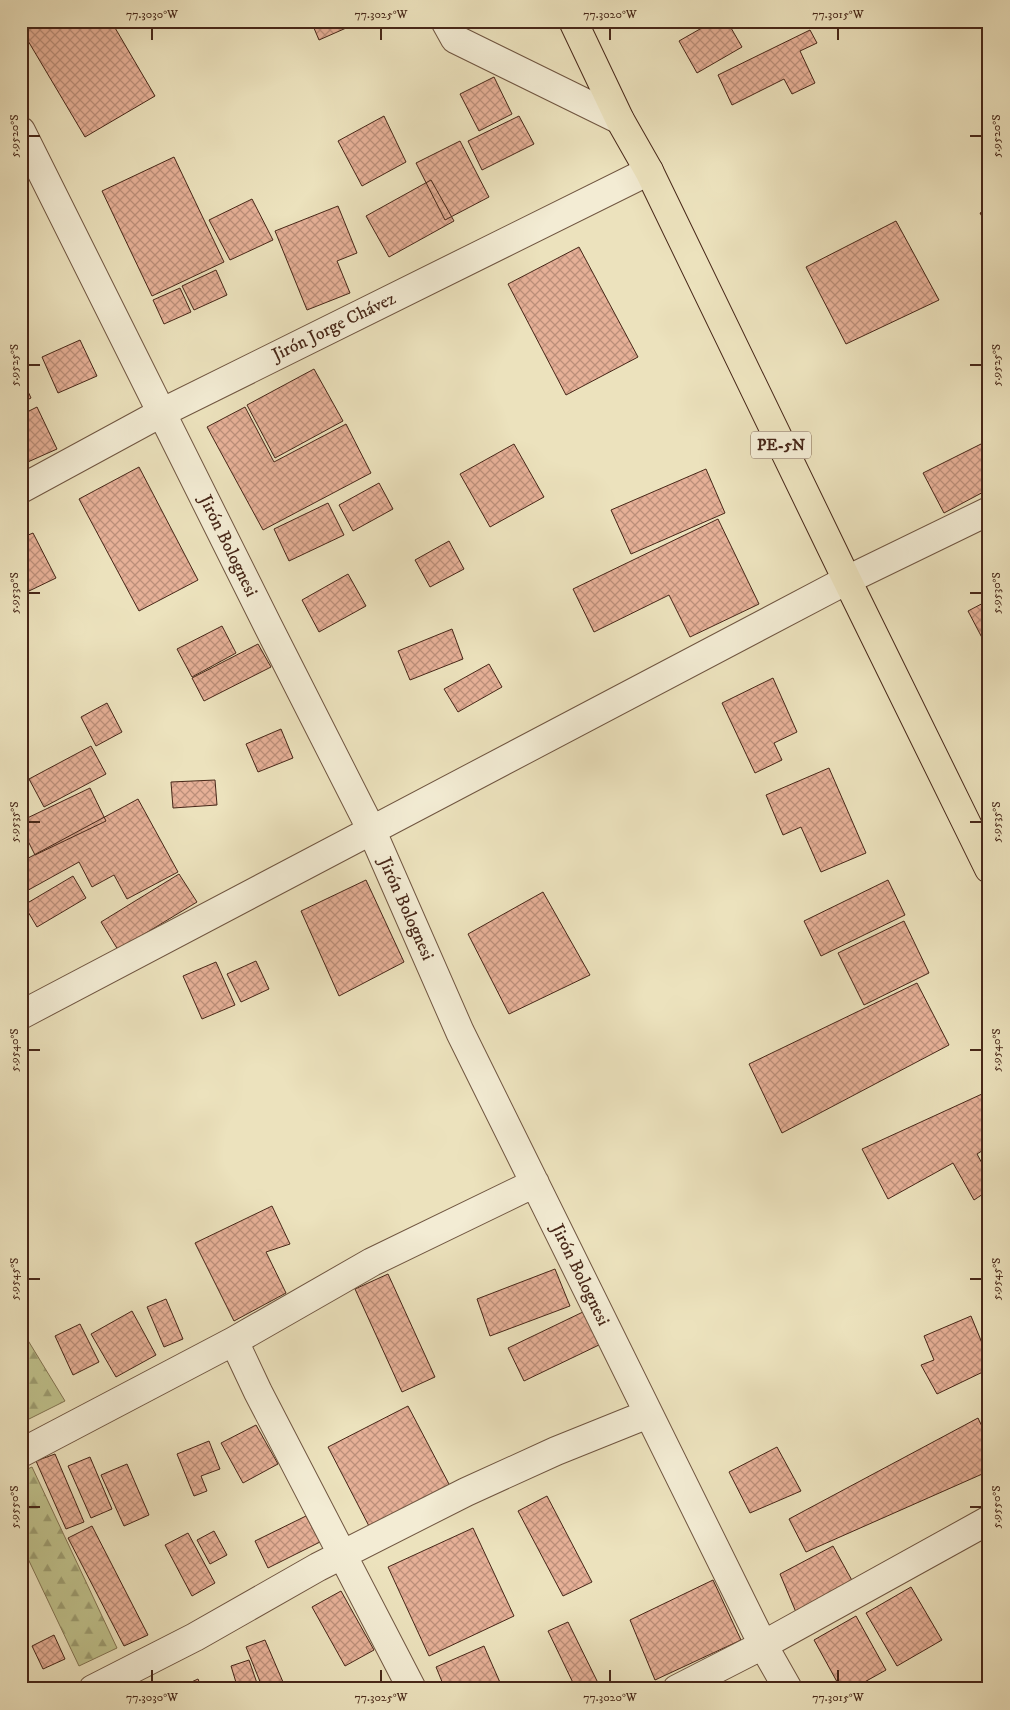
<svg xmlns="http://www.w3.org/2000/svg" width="1010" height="1710" font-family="'IM FELL DW Pica',serif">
  <defs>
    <pattern id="forest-firs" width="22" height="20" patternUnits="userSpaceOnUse" patternTransform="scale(1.25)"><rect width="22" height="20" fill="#bfc18c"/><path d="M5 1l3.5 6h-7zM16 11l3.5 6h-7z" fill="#9d9d71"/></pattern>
    <pattern id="building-cross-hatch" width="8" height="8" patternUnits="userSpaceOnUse" patternTransform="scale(1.25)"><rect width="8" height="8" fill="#e6b097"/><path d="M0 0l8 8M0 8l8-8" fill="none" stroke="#bc8f7a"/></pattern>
  </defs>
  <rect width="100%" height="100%" fill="#ece2bd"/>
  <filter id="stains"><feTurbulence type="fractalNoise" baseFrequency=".004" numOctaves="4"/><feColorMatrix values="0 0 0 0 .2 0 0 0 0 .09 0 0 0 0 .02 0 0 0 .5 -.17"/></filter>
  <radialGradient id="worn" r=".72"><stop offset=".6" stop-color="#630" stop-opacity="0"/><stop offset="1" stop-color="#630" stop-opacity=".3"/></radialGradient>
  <path fill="url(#forest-firs)" stroke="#837452" d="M21,1329L65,1401L21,1423Z
    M32,1467L117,1648L79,1666L21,1544V1472Z"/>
  <path fill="url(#building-cross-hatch)" stroke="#472718" d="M21,21H111L155,96L85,137L21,29Z
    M311,21H362L319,40Z
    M714,21H727L742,47L697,73L679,41Z
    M989,27V98L983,93Z
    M810,30L817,43L800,51L815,83L792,94L784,79L732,105L718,75Z
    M494,77L512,114L479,131L460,94Z
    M384,116L406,162L362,186L338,141Z
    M519,116L534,144L482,170L468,141Z
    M460,141L489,197L445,220L416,163Z
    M174,157L224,262L152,296L102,191Z
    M431,180L454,221L389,257L366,216Z
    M252,199L273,240L230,260L209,220Z
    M338,206L357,253L337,261L350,293L307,310L275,231Z
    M989,209V229L980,213Z
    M896,221L939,300L846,344L806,267Z
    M579,247L638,357L566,395L508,284Z
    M216,270L227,295L194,310L182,286Z
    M180,288L191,312L164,324L153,300Z
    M80,340L97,376L58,393L42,357Z
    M314,369L343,421L275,458L247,405Z
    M21,376L31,398L21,403Z
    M37,407L57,449L21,465V415Z
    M245,407L274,462L346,424L371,473L263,530L207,427Z
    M989,440V489L944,513L923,473Z
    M514,444L544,497L490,527L460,474Z
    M139,467L198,580L139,611L79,499Z
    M706,469L725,513L631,554L611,510Z
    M379,483L393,509L353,531L339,505Z
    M328,503L344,535L289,561L274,529Z
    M718,519L759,604L690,637L669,595L594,632L573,589Z
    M33,533L56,578L29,591L21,575V538Z
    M449,541L464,569L430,587L415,560Z
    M348,574L366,606L319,632L302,600Z
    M989,600V651L968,611Z
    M222,626L236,653L192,677L177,649Z
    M452,629L463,659L410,680L398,651Z
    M258,644L271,667L204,701L192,678Z
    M489,664L502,687L458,712L444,689Z
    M773,678L797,732L774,743L782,760L755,773L722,703Z
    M107,703L122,732L96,746L81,717Z
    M281,729L293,758L258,772L246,744Z
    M91,746L106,774L44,807L29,779Z
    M21,765L25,775L21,776Z
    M829,768L866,853L821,872L801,827L783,835L766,795Z
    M215,780L217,805L173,808L171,782Z
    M90,788L106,821L35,855L21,827V821Z
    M138,799L178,872L127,899L114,875L92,887L79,862L23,893L21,890V862Z
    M179,874L197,902L118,950L101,922Z
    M73,876L86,898L37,927L24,905Z
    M366,880L404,962L339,996L301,911Z
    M888,880L905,915L821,956L804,921Z
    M543,892L590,975L509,1014L468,934Z
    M904,921L929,973L864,1005L838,953Z
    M256,961L269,989L241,1002L227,974Z
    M216,962L235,1005L202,1019L183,976Z
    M917,983L949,1045L782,1133L749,1064Z
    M982,1094L989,1113V1154L985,1149L977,1154L989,1176V1190L974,1200L953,1163L888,1199L862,1149Z
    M272,1206L290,1244L266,1252L286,1293L234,1321L195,1243Z
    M555,1269L570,1306L490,1336L477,1299Z
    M388,1274L435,1377L402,1392L355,1289Z
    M166,1299L183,1339L164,1347L147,1307Z
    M132,1311L156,1355L116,1377L91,1334Z
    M585,1311L601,1344L524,1381L508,1348Z
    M971,1316L989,1360V1369L937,1394L921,1365L934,1360L924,1336Z
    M80,1324L99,1362L73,1375L55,1336Z
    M408,1406L450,1486L370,1528L328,1447Z
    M978,1418L989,1441V1471L806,1552L789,1519Z
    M256,1425L278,1464L243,1483L221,1443Z
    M209,1441L220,1469L201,1476L207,1491L194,1496L177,1454Z
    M777,1447L801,1491L750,1513L729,1472Z
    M55,1454L84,1522L66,1529L36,1461Z
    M90,1457L112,1509L91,1518L68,1466Z
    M127,1464L149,1515L124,1526L101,1475Z
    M547,1496L592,1582L563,1596L518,1511Z
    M306,1516L320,1542L268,1568L255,1541Z
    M92,1526L148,1635L124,1646L68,1538Z
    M473,1528L514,1616L429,1656L388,1567Z
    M214,1531L227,1555L210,1564L197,1540Z
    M188,1533L215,1583L192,1596L165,1545Z
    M833,1546L854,1584L798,1617L780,1574Z
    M713,1580L741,1640L655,1680L630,1620Z
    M911,1587L942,1640L897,1666L866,1613Z
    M341,1591L374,1650L345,1666L312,1607Z
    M856,1616L886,1670L852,1689H841L814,1640Z
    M568,1622L601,1689H576L548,1631Z
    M54,1635L65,1659L43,1669L32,1646Z
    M265,1640L286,1689H263L246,1647Z
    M484,1646L502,1687L498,1689H445L436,1667Z
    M249,1660L259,1689H238L231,1666Z
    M198,1679L202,1689H176Z"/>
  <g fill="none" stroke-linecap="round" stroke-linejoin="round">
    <defs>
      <path id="minor" d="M445,21L455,39L620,120
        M21,131L268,626L371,829L460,1032L763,1645L788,1689
        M21,489L161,413L649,171
        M21,1015L847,580L989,511
        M234,1341L258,1392L412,1689
        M21,1453L234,1341L372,1262L535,1183
        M93,1689L195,1637L318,1567L466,1492L556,1451L648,1414
        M677,1689L763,1645L989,1520"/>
      <path id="highway" d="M573,21L620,120L649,171L847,580L989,869"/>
    </defs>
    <use href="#minor" stroke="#705641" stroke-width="30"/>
    <use href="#highway" stroke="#472718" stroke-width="30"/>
    <use href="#minor" stroke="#f3ecd4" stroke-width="28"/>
    <use href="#highway" stroke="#ece2bd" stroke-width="28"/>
  </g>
  <path fill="none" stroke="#472718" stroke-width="2" d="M152,28V40M381,28V40M610,28V40M838,28V40M28,136H40M970,136H982M28,365H40M970,365H982M28,593H40M970,593H982M28,822H40M970,822H982M28,1050H40M970,1050H982M28,1279H40M970,1279H982M28,1507H40M970,1507H982M152,1670V1682M381,1670V1682M610,1670V1682M838,1670V1682"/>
  <g text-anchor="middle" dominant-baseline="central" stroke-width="4" stroke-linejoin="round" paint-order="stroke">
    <rect fill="#f3ecd4" stroke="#7b6250" stroke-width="1" x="751" y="431.5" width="60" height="27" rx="4"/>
    <g font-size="16" font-weight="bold" fill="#472718">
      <text x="781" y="445">PE-5N</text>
    </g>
    <g font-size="18" fill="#472718" stroke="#f3ecd4">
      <text transform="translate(334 327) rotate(-26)">Jirón Jorge Chávez</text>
      <text transform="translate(228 546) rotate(64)">Jirón Bolognesi</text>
      <text transform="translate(406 909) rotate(66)">Jirón Bolognesi</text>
      <text transform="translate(580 1275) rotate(64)">Jirón Bolognesi</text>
    </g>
  </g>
  <rect width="1010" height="1710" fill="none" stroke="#ece2bd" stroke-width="55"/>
  <rect x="28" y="28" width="954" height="1654" fill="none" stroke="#472718" stroke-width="2"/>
  <g font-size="12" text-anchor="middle" fill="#472718">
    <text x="152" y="18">77.3030°W</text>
    <text x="381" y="18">77.3025°W</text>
    <text x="610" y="18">77.3020°W</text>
    <text x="838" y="18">77.3015°W</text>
    <text transform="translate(14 136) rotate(-90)" y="4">5.9520°S</text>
    <text transform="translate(996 136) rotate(-90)" y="4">5.9520°S</text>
    <text transform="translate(14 365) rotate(-90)" y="4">5.9525°S</text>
    <text transform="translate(996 365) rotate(-90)" y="4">5.9525°S</text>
    <text transform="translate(14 593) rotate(-90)" y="4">5.9530°S</text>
    <text transform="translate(996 593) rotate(-90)" y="4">5.9530°S</text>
    <text transform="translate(14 822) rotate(-90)" y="4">5.9535°S</text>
    <text transform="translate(996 822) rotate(-90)" y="4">5.9535°S</text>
    <text transform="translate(14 1050) rotate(-90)" y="4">5.9540°S</text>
    <text transform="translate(996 1050) rotate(-90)" y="4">5.9540°S</text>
    <text transform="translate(14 1279) rotate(-90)" y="4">5.9545°S</text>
    <text transform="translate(996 1279) rotate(-90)" y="4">5.9545°S</text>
    <text transform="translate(14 1507) rotate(-90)" y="4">5.9550°S</text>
    <text transform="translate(996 1507) rotate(-90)" y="4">5.9550°S</text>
    <text x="152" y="1701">77.3030°W</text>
    <text x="381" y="1701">77.3025°W</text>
    <text x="610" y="1701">77.3020°W</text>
    <text x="838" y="1701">77.3015°W</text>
  </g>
  <rect width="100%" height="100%" filter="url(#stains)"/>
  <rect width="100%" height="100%" fill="url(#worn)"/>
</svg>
